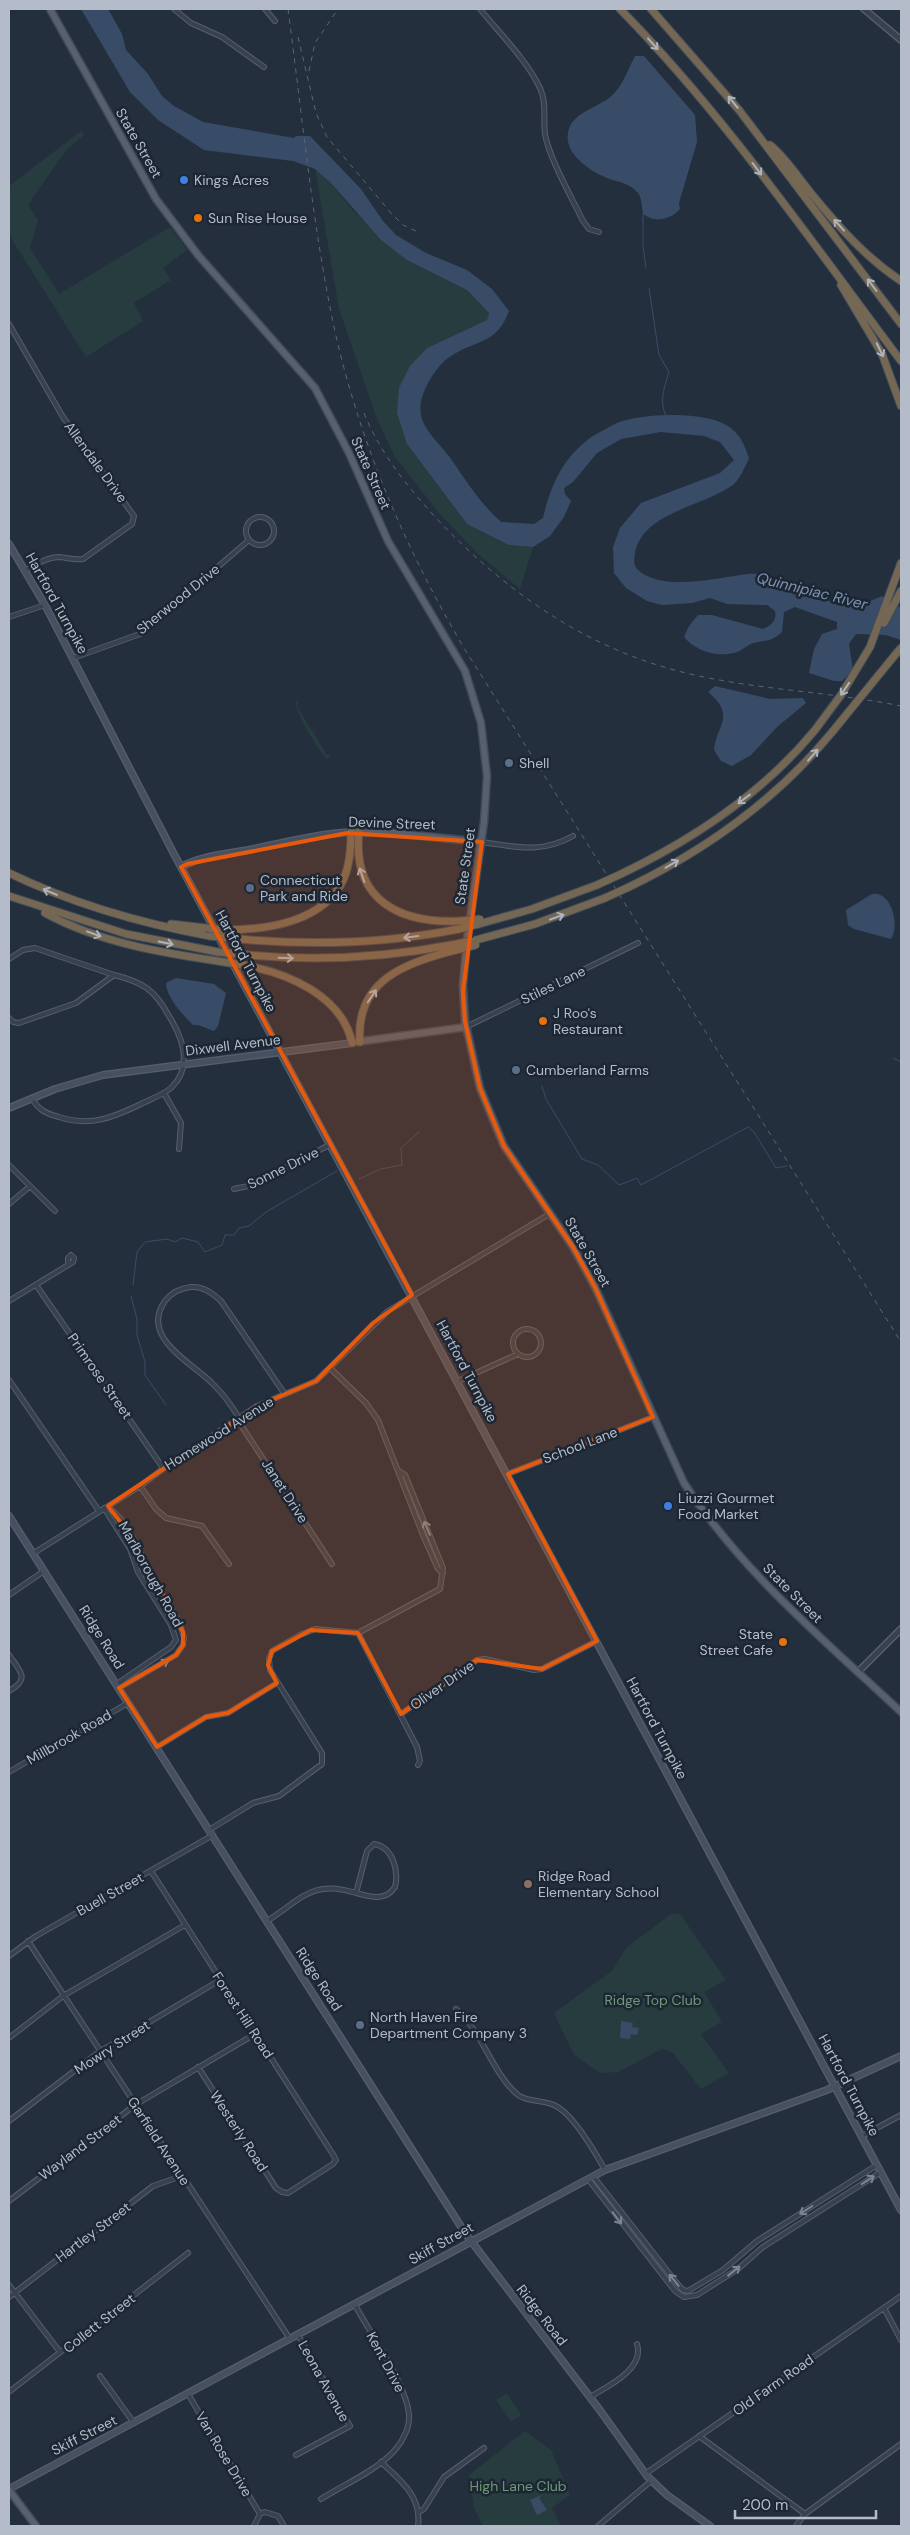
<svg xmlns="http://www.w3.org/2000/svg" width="910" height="2535" font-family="'DM Sans',sans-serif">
  <rect width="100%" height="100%" fill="#242f3e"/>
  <path fill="#263c3f" d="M81,131L84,135L66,150L28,205L38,220L30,248L59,294L170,227L187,250L163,268L171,280L134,303L143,321L86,357L9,235V186Z
    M315,169L331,183L353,211L407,260L467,290L489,313L487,320L427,348L407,444L467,524L509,545L533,547L520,589L477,553L439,513L395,457L377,419L339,309Z
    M296,700L299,703L297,706L312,731L316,729L313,732L327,755H332L327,759C319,751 292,709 296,700Z
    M671,1914H680L726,1980L704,1992L722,2022L701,2034L729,2073L701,2089L673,2053L662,2049L618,2072L600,2073L574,2055L554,2013L612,1971L627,1947Z
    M507,2393L521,2415L511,2422L496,2400Z
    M525,2431L551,2450L570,2495L552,2508L561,2526H483L474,2508L469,2475Z"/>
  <path fill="#394c67" d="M81,9H108L122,34L126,50L148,74L162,96L174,106L203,122L294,138L296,136H310L361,189L383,221L396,235L426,253L467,270L492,289L509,311C496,346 475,339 448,358C434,369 417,396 421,415C424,431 441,445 451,459C467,482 480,503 501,522L534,524L543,518C551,485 562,459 590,438C598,433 609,427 617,423C642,413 710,410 732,429C741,436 745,447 749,458C745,467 741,477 734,484C706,506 642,512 635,553C634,559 633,566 638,570C661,591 712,579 741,575C773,569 779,587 804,595C820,601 843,603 860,603C867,603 875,599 882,596L901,608V640L886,635L856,634L849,644L853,670L842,681H834L809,673L814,649L822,634L837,629V622L795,607L784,612L782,632C770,643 768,639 754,643C748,644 743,650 737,652C718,658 697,652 684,637L689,626L698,615H712L763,629C771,625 777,621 775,611L767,605L727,604L710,598L692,603L662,605L647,601L626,588L614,573L613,547L620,528L641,503L720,473L734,460L720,442L704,436L661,432L621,439L597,453L573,482L564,488L565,494L571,501L564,517L550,536L533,547L509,545L467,524L407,444L397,413L399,388L410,366L427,348L487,320L489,313L467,290L407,260L381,240L331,183L315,169L293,161L204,150L158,120L130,92Z
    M635,56H644L695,115L697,142L679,203L680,209C670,220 655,223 643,214C642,208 642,198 638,193C630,183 618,182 607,178C589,171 564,153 568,133C571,113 595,109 609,98C623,87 627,71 635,56Z
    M715,686L770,699L803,698L806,703L777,727L751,755L732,766L721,761L714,750C716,725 737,716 708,692Z
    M872,894C892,890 900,927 891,939L854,929L848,925L846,910Z
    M176,978L214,984L226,993L218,1026L214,1031L198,1025H193C183,1015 166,997 166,983Z
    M621,2021L633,2023L632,2027L639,2028L637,2035L631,2034L630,2039L620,2038Z
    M542,2495L539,2498L547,2510L537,2515L530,2500Z"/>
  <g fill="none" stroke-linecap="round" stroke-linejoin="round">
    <path stroke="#394c67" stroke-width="1" d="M643,214V246L646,268
      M649,288L659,355L669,372C664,388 659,401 666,416
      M893,1058L901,1062
      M542,1086L546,1099L582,1159L598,1165L619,1185L637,1178L641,1185L748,1127L754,1132L776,1168L787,1166
      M359,1179L381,1169L402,1165L401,1148L419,1132
      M133,1285L137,1252L145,1242L167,1239L175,1242L182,1238L198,1242L205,1252L222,1245L225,1235H234L239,1228L249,1226L266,1212L337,1171
      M131,1296L137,1319V1335L145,1362V1375L166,1405"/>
    <defs>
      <path id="minor" d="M174,9L191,23L222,37L264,67
        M265,9L275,21
        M480,9C500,34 526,59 540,88C547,103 543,118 545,134C549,158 572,198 583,221L589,229L599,232
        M9,324L63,417L134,516L132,524L83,559C75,560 68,558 60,557C48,557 36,564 26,570
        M246 531a14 14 0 1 1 28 0a14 14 0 1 1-28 0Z
        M9,617L45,605
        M73,658L140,634L249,540
        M482,842C516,847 541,854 573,836
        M9,959L23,950L35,948L114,975L76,1003L19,1023L13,1022L9,1018
        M466,1027L638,943
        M164,1093L181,1123L179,1149
        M32,1098C38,1110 47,1114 59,1117C89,1127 112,1118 139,1105C150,1099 164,1095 172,1087C193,1066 182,1037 169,1016C155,990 143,982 114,975
        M9,1165L55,1211
        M234,1189L253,1185L331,1144
        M9,1204L29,1187
        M36,1285L163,1468
        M9,1301L73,1262L74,1258L71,1255L68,1258V1265
        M513 1343a14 14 0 1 1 28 0a14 14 0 1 1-28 0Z
        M330,1368L366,1403L378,1420L423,1535L438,1569L443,1573
        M9,1380L99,1511
        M458,1381L518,1354
        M239,1418C232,1406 223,1394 213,1384C193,1363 139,1338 165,1301C171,1293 181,1288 191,1287C203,1286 212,1293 221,1301L284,1393
        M237,1419L332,1564
        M508,1474L653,1417
        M140,1486L156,1509L166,1518L202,1526L229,1564
        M108,1506L122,1520L135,1541L149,1574L179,1621L184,1638L183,1645L176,1655L119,1688
        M104,1508L130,1549L138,1572L171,1625L176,1640L171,1647L117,1684
        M34,1553L140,1486L171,1463L257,1406L316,1381L388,1311L551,1213
        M9,1595L44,1571
        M358,1633L417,1747L420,1761L418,1765
        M9,1655C20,1671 31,1679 9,1691
        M401,1714L477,1660L485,1659L534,1670L542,1669L597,1641
        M157,1747L206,1717L228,1713L277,1683
        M9,1772L128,1703
        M209,1830L253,1803L279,1796L322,1764V1753L270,1670L269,1659L272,1651L300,1635L315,1629L358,1633L440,1589L443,1568L405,1475L399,1471
        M374,1844C393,1847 399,1871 395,1887C385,1902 370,1897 356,1893L367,1851Z
        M151,1871L334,2156L336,2160L333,2164L288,2193L282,2192L276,2188L198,2067
        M267,1921C302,1899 312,1879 356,1893
        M28,1941L290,2339
        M9,1956L36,1936L213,1835
        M456,2009C482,2031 494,2076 518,2095C526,2102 544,2100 554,2105C573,2113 595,2152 605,2170
        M9,2038L63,1996L185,1925
        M9,2121L99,2052L220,1980
        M862,2136L901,2115
        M593,2176L676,2282L683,2290L688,2291L723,2270L757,2241L877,2165
        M588,2179L675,2291L684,2297L697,2295L738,2269L763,2247L881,2172
        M9,2201L135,2105L255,2034
        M9,2285L60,2352
        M9,2297L153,2186L182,2176
        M884,2308L901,2340
        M100,2376L134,2423
        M9,2392L188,2253
        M188,2394L260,2514
        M590,2397C608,2386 645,2369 637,2344
        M699,2436L805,2514
        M296,2455L350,2426L298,2335
        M381,2462C400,2480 422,2496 418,2526
        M645,2474L901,2296
        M321,2499C345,2484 376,2471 395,2450C403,2441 410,2427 409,2415C407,2385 370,2333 355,2305
        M419,2512L424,2509L444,2477L484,2448
        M254,2526L260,2514L265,2512L278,2516L284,2526
        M598,2526L651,2481
        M796,2526L805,2514L901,2444"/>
      <path id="tertiary" d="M864,9L901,40
        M858,1672L901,1629"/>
      <path id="secondary" d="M9,544L45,605L174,854L901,2210
        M181,867C201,856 226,854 248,850C282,843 317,834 351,832
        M9,1108L55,1089L103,1075L352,1043
        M9,1516L465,2233L599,2409L647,2476L667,2495L710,2526
        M9,2489L605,2170L827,2090L901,2056"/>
      <path id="primary" d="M50,9L156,199L198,255L315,388L349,453L388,541L465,671L481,723L487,776L484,822L467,941L463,985L465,1021L480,1088L504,1146L573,1247L595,1287L684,1483C742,1572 824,1640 901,1712
        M351,832L394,833L482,842
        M356,1042L466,1027
        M9,2490L36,2526"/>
      <path id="motorway" d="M620,9C725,116 811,241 901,361
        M651,9L739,110L901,324
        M770,145C786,158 797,176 810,192C837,225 865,257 901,281
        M841,285L882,354L901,406
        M884,623L901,591
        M870,647L901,563
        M895,655L901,648
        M359,832C352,900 399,924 461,921
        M9,873C73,904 139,923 210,936
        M621,874C694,839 763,793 815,730
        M629,887C708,849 777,799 833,731
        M9,896L126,934L218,952
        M45,913C100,943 163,953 224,962
        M171,924L206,928
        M479,924L532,909L597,885
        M224,930C267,930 325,922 344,878C350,864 351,847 351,832
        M229,938C306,946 383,944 459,929
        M476,940L535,924L605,898
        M238,954C311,962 384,958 457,944
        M243,965C287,973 342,995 352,1043
        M360,1042C355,980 407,962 456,950"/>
    </defs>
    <use href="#minor" stroke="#565f6c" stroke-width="6"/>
    <use href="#tertiary" stroke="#565f6c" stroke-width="8"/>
    <use href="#secondary" stroke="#565f6c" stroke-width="8"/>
    <use href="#primary" stroke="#414a57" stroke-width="9"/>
    <use href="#motorway" stroke="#434c59" stroke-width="9"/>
    <use href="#minor" stroke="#38414e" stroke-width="4"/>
    <use href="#tertiary" stroke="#38414e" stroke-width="5"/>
    <use href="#secondary" stroke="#465061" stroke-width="5.5"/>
    <use href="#primary" stroke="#56606e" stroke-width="6"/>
    <use href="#motorway" stroke="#746855" stroke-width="7"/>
    <path stroke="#5a6575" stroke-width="1" stroke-dasharray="5 5" stroke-linecap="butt" d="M288,9C302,114 312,222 334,327C359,441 405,548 464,648L901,1342
      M298,37L316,113L327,137L391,213L403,225L420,233
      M309,71L315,43L338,9
      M364,413C380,453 407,486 436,518C503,589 582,646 678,671C751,690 827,691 901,706"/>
    <defs>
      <path id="motorway-bridge" d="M815,730L841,695L870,647
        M833,731L895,655
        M597,885L621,874
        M605,898L629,887
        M461,921L480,919
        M206,928L224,930
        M459,929L479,924
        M210,936L229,938
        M457,944L471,941
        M456,950L476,945
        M218,952L238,954
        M224,962L243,965"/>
    </defs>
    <use href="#motorway-bridge" stroke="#434c59" stroke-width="9" stroke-linecap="butt"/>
    <use href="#motorway-bridge" stroke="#746855" stroke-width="7"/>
  </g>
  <defs><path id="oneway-shaft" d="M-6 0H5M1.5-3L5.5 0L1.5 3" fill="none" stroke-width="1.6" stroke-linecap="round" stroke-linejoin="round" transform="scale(1.25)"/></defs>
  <g stroke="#aeb4bd">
    <use href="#oneway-shaft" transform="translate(653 44) rotate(48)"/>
    <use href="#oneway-shaft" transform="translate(733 102) rotate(-129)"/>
    <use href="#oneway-shaft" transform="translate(757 169) rotate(53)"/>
    <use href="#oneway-shaft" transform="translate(839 225) rotate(-132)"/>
    <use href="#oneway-shaft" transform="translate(872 285) rotate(-127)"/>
    <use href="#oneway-shaft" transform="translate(880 350) rotate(64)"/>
    <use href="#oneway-shaft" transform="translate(845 689) rotate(124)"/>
    <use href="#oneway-shaft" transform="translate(813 755) rotate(-49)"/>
    <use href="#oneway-shaft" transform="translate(744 799) rotate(143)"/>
    <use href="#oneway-shaft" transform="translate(672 864) rotate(-30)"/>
    <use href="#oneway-shaft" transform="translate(362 875) rotate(-109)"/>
    <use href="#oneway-shaft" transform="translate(50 892) rotate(-157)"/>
    <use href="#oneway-shaft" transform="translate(557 917) rotate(-20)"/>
    <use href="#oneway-shaft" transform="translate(94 934) rotate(20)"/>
    <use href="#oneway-shaft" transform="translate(411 937) rotate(173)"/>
    <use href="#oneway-shaft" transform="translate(166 943) rotate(11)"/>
    <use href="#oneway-shaft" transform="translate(286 958) rotate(2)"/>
    <use href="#oneway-shaft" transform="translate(372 996) rotate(-56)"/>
  </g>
  <g stroke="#7c8592">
    <use href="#oneway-shaft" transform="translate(427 1528) rotate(-113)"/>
    <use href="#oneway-shaft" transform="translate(162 1664) rotate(-32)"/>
    <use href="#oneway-shaft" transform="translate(868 2180) rotate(-33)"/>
    <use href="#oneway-shaft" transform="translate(806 2210) rotate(148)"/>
    <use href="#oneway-shaft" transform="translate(617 2218) rotate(53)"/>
    <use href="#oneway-shaft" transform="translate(734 2271) rotate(-38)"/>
    <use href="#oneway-shaft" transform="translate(674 2280) rotate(-129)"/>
  </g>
  <path fill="#e8590c" fill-opacity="0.2" stroke="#e8590c" stroke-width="4" stroke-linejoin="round" d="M347,833L482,842L463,992L465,1021L480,1088L504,1146L573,1247L595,1287L653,1417L508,1474L597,1641L542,1669L477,1660L401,1714L358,1633L311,1630L272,1651L268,1665L277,1683L228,1713L206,1717L157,1747L119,1688L176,1655L183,1645V1632L135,1541L108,1506L257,1406L316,1381L373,1323L412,1295L181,867L187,864Z"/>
  <g fill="#3f7fe0" stroke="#1d2633" stroke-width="2">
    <circle cx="184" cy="180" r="5"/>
    <circle cx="668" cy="1506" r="5"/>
  </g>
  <g fill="#e8710a" stroke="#1d2633" stroke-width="2">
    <circle cx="198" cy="218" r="5"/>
    <circle cx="543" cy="1021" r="5"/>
    <circle cx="783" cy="1642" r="5"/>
  </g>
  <g fill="#5c6f8a" stroke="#1d2633" stroke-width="2">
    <circle cx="509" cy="763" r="5"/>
    <circle cx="250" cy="888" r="5"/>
    <circle cx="516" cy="1070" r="5"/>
    <circle cx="360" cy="2025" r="5"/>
  </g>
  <circle fill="#8d6e63" stroke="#1d2633" stroke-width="2" cx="528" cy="1884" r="5"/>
  <g text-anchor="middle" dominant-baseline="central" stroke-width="5" stroke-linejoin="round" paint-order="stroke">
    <g font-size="14" fill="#b4bcc9" stroke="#1d2633">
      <text transform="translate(139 143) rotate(60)">State Street</text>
      <text transform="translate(96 462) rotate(54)">Allendale Drive</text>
      <text transform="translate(371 473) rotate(66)">State Street</text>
      <text transform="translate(178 599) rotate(-39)">Sherwood Drive</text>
      <text transform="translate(57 603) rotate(61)">Hartford Turnpike</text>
      <text transform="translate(392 823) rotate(2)">Devine Street</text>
      <text transform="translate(465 866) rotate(-82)">State Street</text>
      <text transform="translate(246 961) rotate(62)">Hartford Turnpike</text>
      <text transform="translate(553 985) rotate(-26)">Stiles Lane</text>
      <text transform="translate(233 1045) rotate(-7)">Dixwell Avenue</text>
      <text transform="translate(283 1168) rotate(-26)">Sonne Drive</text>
      <text transform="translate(588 1252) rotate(60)">State Street</text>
      <text transform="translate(467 1371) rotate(62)">Hartford Turnpike</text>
      <text transform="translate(100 1376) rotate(55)">Primrose Street</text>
      <text transform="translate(219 1433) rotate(-32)">Homewood Avenue</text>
      <text transform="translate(580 1445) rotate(-21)">School Lane</text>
      <text transform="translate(285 1491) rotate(57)">Janet Drive</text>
      <text transform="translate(151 1574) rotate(61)">Marlborough Road</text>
      <text transform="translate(793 1593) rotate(45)">State Street</text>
      <text transform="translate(102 1637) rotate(58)">Ridge Road</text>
      <text transform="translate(442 1685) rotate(-35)">Oliver Drive</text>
      <text transform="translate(657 1728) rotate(62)">Hartford Turnpike</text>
      <text transform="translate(69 1737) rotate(-30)">Millbrook Road</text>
      <text transform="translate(110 1894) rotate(-29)">Buell Street</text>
      <text transform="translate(319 1979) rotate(57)">Ridge Road</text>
      <text transform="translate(243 2015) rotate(57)">Forest Hill Road</text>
      <text transform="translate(112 2047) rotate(-33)">Mowry Street</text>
      <text transform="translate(849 2085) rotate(62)">Hartford Turnpike</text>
      <text transform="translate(239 2131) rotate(57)">Westerly Road</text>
      <text transform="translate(159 2141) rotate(57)">Garfield Avenue</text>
      <text transform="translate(80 2147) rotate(-37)">Wayland Street</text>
      <text transform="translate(93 2232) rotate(-37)">Hartley Street</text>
      <text transform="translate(441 2243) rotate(-29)">Skiff Street</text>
      <text transform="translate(542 2315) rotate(52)">Ridge Road</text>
      <text transform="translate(99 2323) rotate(-38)">Collett Street</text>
      <text transform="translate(386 2362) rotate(62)">Kent Drive</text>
      <text transform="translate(324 2381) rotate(61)">Leona Avenue</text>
      <text transform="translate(773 2385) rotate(-35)">Old Farm Road</text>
      <text transform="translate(84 2435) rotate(-27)">Skiff Street</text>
      <text transform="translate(224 2454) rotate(59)">Van Rose Drive</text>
    </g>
    <g font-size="14" fill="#b4bcc9" stroke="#1d2633" text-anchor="start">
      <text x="194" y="180">Kings Acres</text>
      <text x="208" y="218">Sun Rise House</text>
      <text x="519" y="763">Shell</text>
      <text x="260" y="880">Connecticut<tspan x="260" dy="16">Park and Ride</tspan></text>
      <text x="553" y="1013">J Roo's<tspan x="553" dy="16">Restaurant</tspan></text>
      <text x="526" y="1070">Cumberland Farms</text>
      <text x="678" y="1498">Liuzzi Gourmet<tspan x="678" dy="16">Food Market</tspan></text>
      <text x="773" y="1634" text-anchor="end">State<tspan x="773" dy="16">Street Cafe</tspan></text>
      <text x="538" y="1876">Ridge Road<tspan x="538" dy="16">Elementary School</tspan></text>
      <text x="370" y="2017">North Haven Fire<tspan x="370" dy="16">Department Company 3</tspan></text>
    </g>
    <g font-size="14" fill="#6b9a76" stroke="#1d2633">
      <text x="653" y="2000">Ridge Top Club</text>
      <text x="518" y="2486">High Lane Club</text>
    </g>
    <g font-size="15" font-style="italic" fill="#7c92b1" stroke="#1d2633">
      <text transform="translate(812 591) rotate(14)">Quinnipiac River</text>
    </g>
  </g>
  <rect width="910" height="2535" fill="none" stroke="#b4bcc9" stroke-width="20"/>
  <path d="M735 2510v8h141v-8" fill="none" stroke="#b4bcc9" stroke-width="2.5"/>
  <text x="742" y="2510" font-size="15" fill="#b4bcc9" stroke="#1d2633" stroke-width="4" paint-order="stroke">200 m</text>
</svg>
